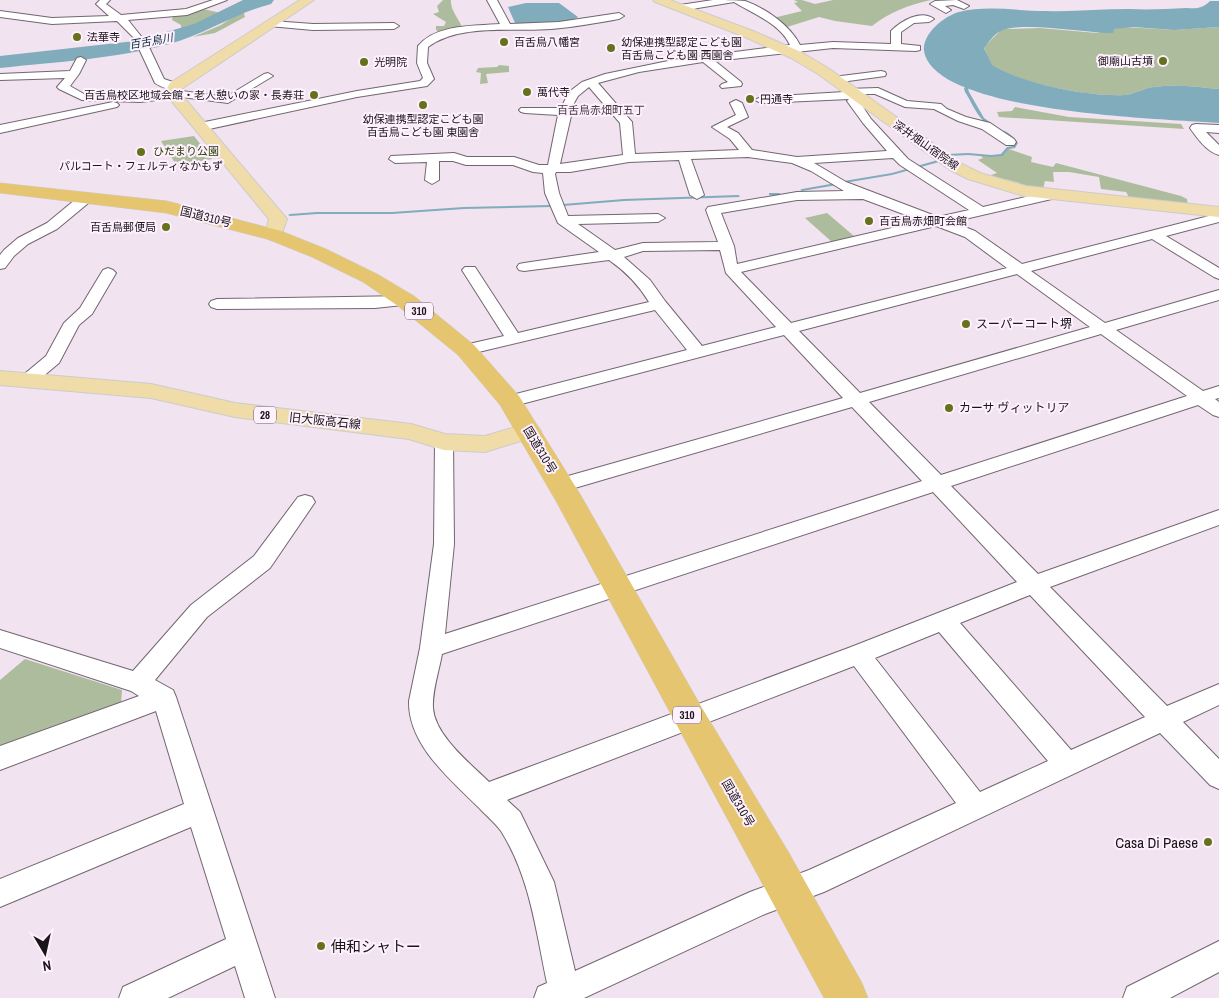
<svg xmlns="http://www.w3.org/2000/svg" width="1219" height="998" font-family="'Archivo Narrow','Noto Sans JP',sans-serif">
  <rect width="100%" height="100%" fill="#f1e3f0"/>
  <path fill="#aebc9e" d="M443,0H451C450,10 459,19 463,29L439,32L436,30V26H444L446,22L433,14L439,12L437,6Z
    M794,0H802L815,4L833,0H931C908,5 890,12 872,26L835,21L819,17L787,27L773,18L802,11L794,3L798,2Z
    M203,9L221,13L187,29H181V25L172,20L173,15Z
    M243,10L245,17L215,33L193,37L221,25Z
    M1123,27L1174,30L1219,27V89C1198,87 1175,84 1154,87C1144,88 1135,94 1125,95C1087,97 1023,84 991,65L984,47L1000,31L1005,29L1040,28L1097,33Z
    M499,65L509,66V72L486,74L488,83L480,84L481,73L476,72L478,68L497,67Z
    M1015,107L1069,117L1181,124L1184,129L999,117L997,112L1012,111Z
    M194,136L212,159L177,166L161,141Z
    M1009,149L1032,157L1031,162L1053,167L1056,163L1181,196L1187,199L1188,206L1129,197L1126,192L1101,189L1099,177L1069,172H1053L1054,182L1045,181L1043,189L1020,185V183L1004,179L1001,181L991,175L997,173L978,160L983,158L981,156L1004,155Z
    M827,213L854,236L832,242L805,218Z
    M25,659L122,690L121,705L0,750V680Z"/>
  <path fill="#80acbb" d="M1210,1H1219V27L1174,30L1133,27L1114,29L1113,33H1110C1086,33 1021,21 1001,31C994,34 989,42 984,48L992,65C1023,84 1088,97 1125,95C1135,94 1144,88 1154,87C1175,84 1198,87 1219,89V123C1168,119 934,114 924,51C922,34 944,16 959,12C987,5 1018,11 1046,11C1074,12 1101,9 1129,9C1148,10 1167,9 1186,8C1190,8 1197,9 1201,7C1204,6 1208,3 1210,1Z
    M526,3H559L578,17C569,25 526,27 515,23L508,7Z"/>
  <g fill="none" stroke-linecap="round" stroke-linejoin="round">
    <path fill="#80acbb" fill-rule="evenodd" d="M968,85L971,86L968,88L969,92L984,118L994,125V127C979,123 973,104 965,92L964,88Z
      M1000,130C1008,131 1014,137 1018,143L1015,148L1009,149L1003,156L991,157L968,155L948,156L946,155L948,154L968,153L991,155L1001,154L1007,147L1013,146L1014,143L1011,138L1000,132Z
      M938,160L940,161L939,162L892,175L844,183L842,182L844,181L892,173Z
      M836,183L838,184L837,185L802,191L800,190L802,189Z
      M769,193H779L781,194C778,196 772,196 769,195Z
      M738,195L740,196L739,197L624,201L563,206L561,205L563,204L624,199Z
      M549,205L551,206V207L464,209L392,214H317L290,216L288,215L290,214L317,212H392L464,207Z"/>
    <path fill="#80acbb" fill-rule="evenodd" d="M243,0H274L271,4C235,13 206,34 169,44C115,59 56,62 0,68V56L135,41L194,24Z"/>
    <defs>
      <path id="minor" d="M100,0H110L106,4L121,15L186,9L213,0H227L187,15L128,20L148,45L164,79L179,84L181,86C174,92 162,88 155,83L134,38L117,21L52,24L0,17V11L52,18L109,16L96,4Z
        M487,0H497L510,24L559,22L619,13L624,16L619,19C596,23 574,27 551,29C514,32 459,23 428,47L427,63L434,79L427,86L357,97L200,131L194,127L200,123L357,91L420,81L423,78L417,63L418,46C436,24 474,26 500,24Z
        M713,0C722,0 736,0 745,1C765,8 790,25 800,45L833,42L891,44V31C901,21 921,9 934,19L929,22L914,23L901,32V44L920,46V50L916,51L833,48L715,61L741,82L742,84L741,86L722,88L720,86L722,84L728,82L703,62L639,72L598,83L632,122L635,154L739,150L730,139L712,127L736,115L730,103L736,100L742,103L748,117L727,127L738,133L752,150L797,157L887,151L863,123L847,101L849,99L761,103L755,100L761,97L844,92L845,89L878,88L907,101L941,104L947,109L966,117L990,123L1014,139L1016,142L1014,145H1006L982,129L958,121L934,109L905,107L875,94H860L862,96L859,101L871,119L908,159L983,207L1051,191L1056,192L1058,195L1056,198L952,222L975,231L1022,264L1209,216L1208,212L1210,209H1219V222L1166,236L1219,268V279L1214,277L1152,239L1031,271L1105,323L1219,290V300L1116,330L1203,391L1219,386V398L1215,399L1219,402V417L1213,415L1198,405L951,486L1038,574L1219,510V525L1050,587L1167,706L1219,684V705L1183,722L1219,759V789L1210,785L1160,733L824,892L765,914L584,998H534L538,987L547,983C536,931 530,877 501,831C496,824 489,818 483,812C454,782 408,747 409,701L420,648L434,544L435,442L437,438L444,436L451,438L453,442L454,544L445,634L922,481L852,407L561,492L554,490L551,485L554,480L843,398L784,335L510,407L504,405L501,401L504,397L687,350L655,310L466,355L460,354L458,350L460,346L504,336L462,270L465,267H475L518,333L649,302C638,284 626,272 609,260L524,271L519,270L517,267L519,264L524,263L599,252L558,223L545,193L543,173L533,172L513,165H466L453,161H439V180L432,184L425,180L427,162L395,163L389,159L391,156L454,153L467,157H514L539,165H548L558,115L525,113L521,112L519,110L521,108H561L569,92L582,82L605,74L673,60L790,45C780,23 753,14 734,2L680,11L675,8L680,5ZM589,87L620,123L623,155L560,164L574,103L578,96ZM748,157L792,163L811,171L844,191L797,192L708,207L706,210L718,242L643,243L615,250L578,224L658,222L665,218L658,214L568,216L559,193L555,174L556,172H570L629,162L679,160L690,195L697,199L704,195L691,159ZM893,158L900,165L969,210L938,217L846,182L814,163ZM863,199L922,221L737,264L734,246L721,213L797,200ZM936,226L965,237L1007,268L791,323L741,272ZM720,250L726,273L776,327L702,346L665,301L650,280L624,257L643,251ZM1017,274L1090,327L860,393L799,331ZM1101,334L1187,396L941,475L869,402ZM933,492L1017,582L851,647L489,782C471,764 435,736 433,708C432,691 439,671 442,654ZM1030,595L1145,717L1071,750L960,623ZM939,632L1048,761L980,792L875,658ZM854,666L956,803L809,870L750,892L575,971L554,882L520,812L507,800Z
        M957,0L969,6L964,9L953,5L945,6L951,10L946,13L930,4L935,1Z
        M272,21L313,24L394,23L399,26L394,29L313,30L269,26L267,24Z
        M81,57L86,60L79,74L70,86L84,94L140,96L182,91L226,97L264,74L268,73L273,76L228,103L182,97L140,102L82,100L59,89L57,87L65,78L0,80V74L70,71L77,58Z
        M881,71L885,72L886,74L885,76L841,82L836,79L841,76Z
        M113,102L117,103L119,105L117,107L0,133V125Z
        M1196,124L1219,125V133L1206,132L1219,145V155C1207,152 1197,138 1190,128L1192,125Z
        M87,193L94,197L92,200L57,229L28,244L14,256L5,268L0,269V255L4,250L18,238L47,223L82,194Z
        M108,268L113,270L116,273L92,314L79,325L59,363L34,384L28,385L22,384L19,380L22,376L46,356L64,323L80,308L103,270Z
        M406,296L412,298L414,301L412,304L375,308L217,309L211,307L209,304L211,301L217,299Z
        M305,495L312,497L315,502L270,568L207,617L155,680L173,690L176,697L275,998H245L235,966L168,998H119L123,987L226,939L191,827L0,907V879L184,804L156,711L0,770V746L139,696L131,691L0,648V630L133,671L191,605L254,556L298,497Z
        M1219,941V972L1170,998H1123L1127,987Z"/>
      <path id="major" d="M300,0H314L180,90L181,94L287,219L280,239L274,240L268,239L265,235L269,219L169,98L166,90L170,83Z
        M653,0H670L753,31L801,52L828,68L962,164L980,173L1026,186L1219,207V217L1024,196L968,179L950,170L818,74L791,58L745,37L655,2Z
        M0,371L151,384L235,403L411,424L445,434L485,436L529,423L537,426L541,431L537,436L485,452L444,450L409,439L235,417L151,398L0,385Z"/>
      <path id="highway" d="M0,183L167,201L281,231L326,249L377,274L414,296L474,345L519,396L580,494L702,708L789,853L862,983L868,998H824L556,501L500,405L458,355L398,306L363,282L312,257L267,239L166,213L0,193Z"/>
    </defs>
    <use href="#minor" stroke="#726671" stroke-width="2"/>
    <use href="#major" stroke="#ccc" stroke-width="2"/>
    <use href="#highway" stroke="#ccc" stroke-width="1"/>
    <use href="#minor" fill="#fff" fill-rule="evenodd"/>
    <use href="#major" fill="#f0dca9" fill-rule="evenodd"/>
    <use href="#highway" fill="#e6c570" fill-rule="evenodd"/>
  </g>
  <g fill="#66711c" stroke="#fef0fd" stroke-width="2">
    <circle cx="77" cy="37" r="5"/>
    <circle cx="504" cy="42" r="5"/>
    <circle cx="611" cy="48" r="5"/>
    <circle cx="1163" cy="61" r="5"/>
    <circle cx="364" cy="62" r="5"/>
    <circle cx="527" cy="92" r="5"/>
    <circle cx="314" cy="95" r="5"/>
    <circle cx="750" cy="99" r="5"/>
    <circle cx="423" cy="105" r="5"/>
    <circle cx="141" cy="152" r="5"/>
    <circle cx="869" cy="221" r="5"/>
    <circle cx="166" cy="227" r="5"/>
    <circle cx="966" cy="324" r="5"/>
    <circle cx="949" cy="408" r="5"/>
    <circle cx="1208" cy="842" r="5"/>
    <circle cx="321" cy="946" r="5"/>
  </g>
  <g text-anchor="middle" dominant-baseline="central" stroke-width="4" stroke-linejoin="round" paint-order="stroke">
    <g font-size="11" fill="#191519" stroke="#fef0fd" text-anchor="start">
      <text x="87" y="37">法華寺</text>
      <text x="514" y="42">百舌鳥八幡宮</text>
      <text x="621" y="42">幼保連携型認定こども園<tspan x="621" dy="13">百舌鳥こども園 西園舎</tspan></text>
      <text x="1153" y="61" text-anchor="end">御廟山古墳</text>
      <text x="374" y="62">光明院</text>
      <text x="537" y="92">萬代寺</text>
      <text x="304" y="95" text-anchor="end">百舌鳥校区地域会館・老人憩いの家・長寿荘</text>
      <text x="760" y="99">円通寺</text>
      <text x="423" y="119" text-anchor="middle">幼保連携型認定こども園<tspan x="423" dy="13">百舌鳥こども園 東園舎</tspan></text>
      <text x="141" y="166" text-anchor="middle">パルコート・フェルティなかもず</text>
      <text x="879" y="221">百舌鳥赤畑町会館</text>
      <text x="156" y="227" text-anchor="end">百舌鳥郵便局</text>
    </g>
    <g font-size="11" font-style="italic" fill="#032f3a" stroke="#fef0fd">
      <text transform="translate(151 41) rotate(-10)">百舌鳥川</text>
    </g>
    <g font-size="11" fill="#453a44" stroke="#fef0fd">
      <text x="601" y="110">百舌鳥赤畑町五丁</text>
    </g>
    <g font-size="11" fill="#191519" stroke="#fef0fd">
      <text transform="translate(926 145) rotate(35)">深井畑山宿院線</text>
    </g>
    <g font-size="11" fill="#2c3f06" stroke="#fef0fd">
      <text x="186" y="151">ひだまり公園</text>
    </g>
    <g fill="#fef0fd" stroke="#5e575d" stroke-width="1">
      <rect x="405" y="302.5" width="28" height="17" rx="4"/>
      <rect x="254" y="406.5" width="22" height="17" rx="4"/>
      <rect x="673" y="706.5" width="28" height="17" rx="4"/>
    </g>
    <g font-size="11" font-weight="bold" fill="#191519">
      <text x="419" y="311">310</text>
      <text x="265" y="415">28</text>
      <text x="687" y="715">310</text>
    </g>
    <g font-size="12" fill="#191519" stroke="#fef0fd">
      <text transform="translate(206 217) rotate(14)">国道310号</text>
      <text transform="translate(325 421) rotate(6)">旧大阪高石線</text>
      <text transform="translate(540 450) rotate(59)">国道310号</text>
      <text transform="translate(738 803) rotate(60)">国道310号</text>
    </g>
    <g font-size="12" fill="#191519" stroke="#fef0fd" text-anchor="start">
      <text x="976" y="324">スーパーコート堺</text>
      <text x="959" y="408">カーサ ヴィットリア</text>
    </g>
    <g font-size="15" fill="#191519" stroke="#fef0fd" text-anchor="end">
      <text x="1198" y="842">Casa Di Paese</text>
      <text x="331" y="946" text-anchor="start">伸和シャトー</text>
    </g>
  </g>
  <g transform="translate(45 953) rotate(171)" stroke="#fef0fd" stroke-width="4" paint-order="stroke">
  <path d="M0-4L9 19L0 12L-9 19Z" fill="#191519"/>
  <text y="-8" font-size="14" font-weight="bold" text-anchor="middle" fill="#191519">N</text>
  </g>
</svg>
